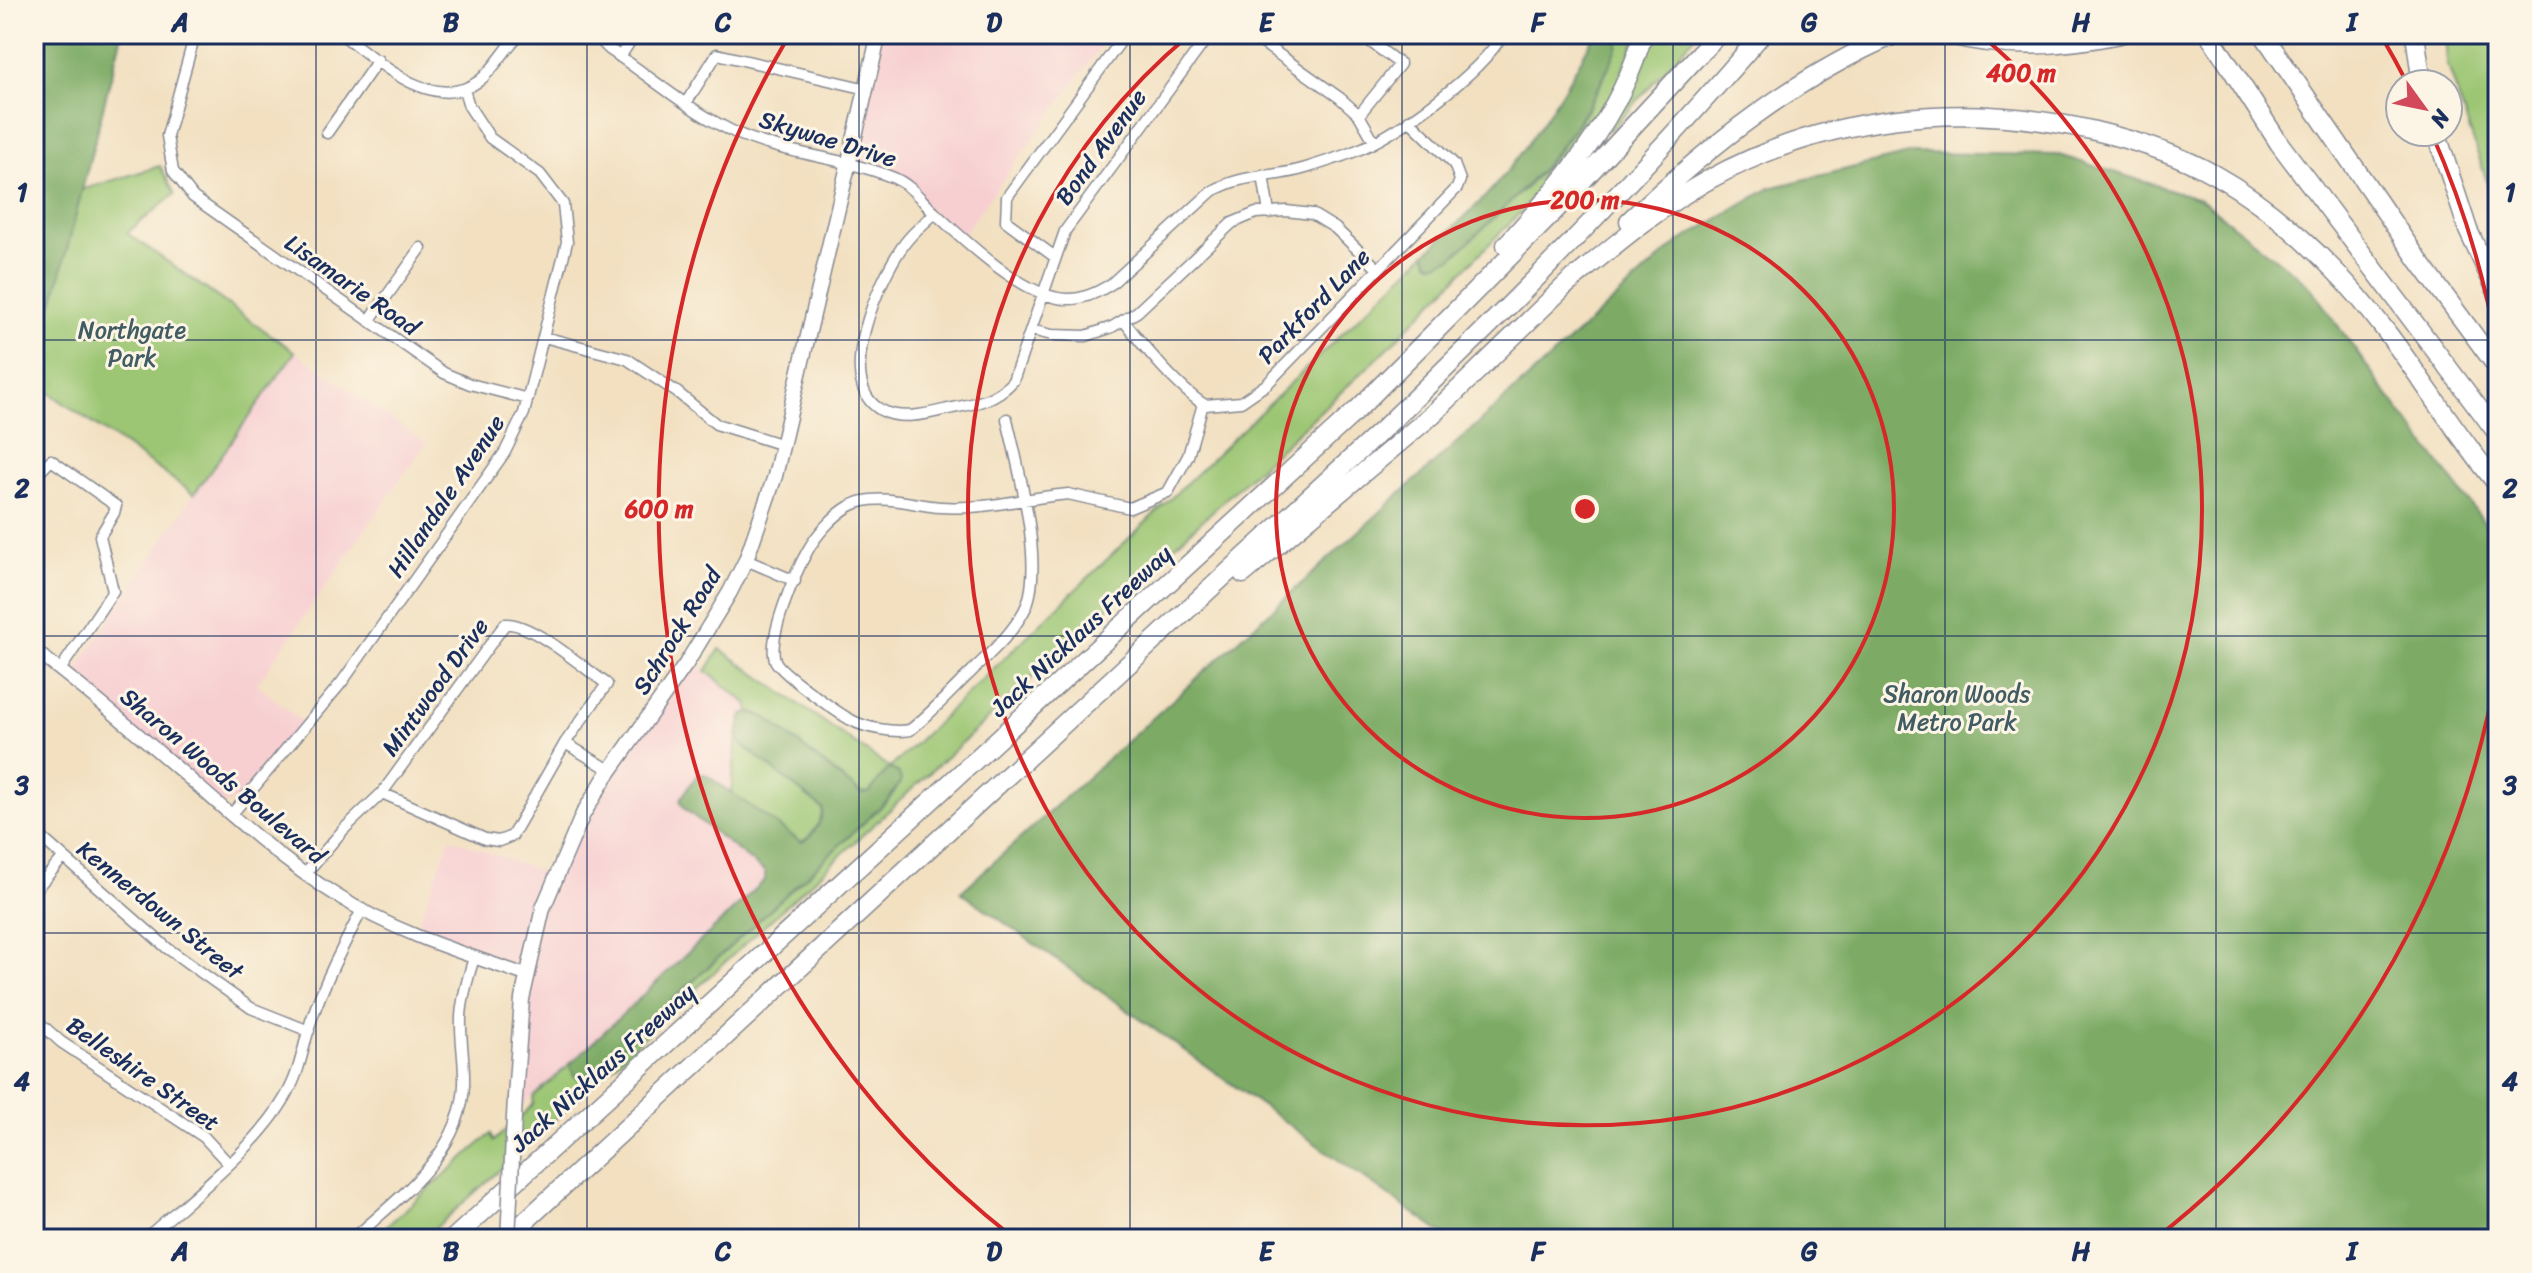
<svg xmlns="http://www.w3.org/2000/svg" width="2532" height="1273" font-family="Sriracha,sans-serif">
  <rect width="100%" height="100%" fill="#fcf5e5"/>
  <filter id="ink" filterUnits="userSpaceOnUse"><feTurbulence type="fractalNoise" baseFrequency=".0125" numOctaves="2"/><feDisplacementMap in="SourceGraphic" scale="16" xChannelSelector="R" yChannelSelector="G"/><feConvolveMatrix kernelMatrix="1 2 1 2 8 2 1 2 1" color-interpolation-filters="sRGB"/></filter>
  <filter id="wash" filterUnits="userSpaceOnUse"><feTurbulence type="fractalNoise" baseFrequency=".006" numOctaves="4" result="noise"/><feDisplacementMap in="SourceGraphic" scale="32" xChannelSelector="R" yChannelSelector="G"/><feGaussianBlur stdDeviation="1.8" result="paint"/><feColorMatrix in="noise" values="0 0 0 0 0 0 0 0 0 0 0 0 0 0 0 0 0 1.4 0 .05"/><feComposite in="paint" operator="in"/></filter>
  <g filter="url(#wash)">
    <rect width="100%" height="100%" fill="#f2e0c1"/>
    <path fill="#f7cfd1" d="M882,34H1110L960,238L906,186L851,165Z
      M295,352L426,443L257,684L304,724L236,800L221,805L71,677L194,494Z
      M688,658L749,704V712L743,714L737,736L731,793L705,774L685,809L765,872V880L570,1064L513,1114L525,972L413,937L450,838L555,877L583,819Z"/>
    <path fill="#9cc673" stroke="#5c7a68" stroke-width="2" d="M1622,34H1638L1612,96L1572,156L1535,197L1381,355L521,1151L423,1239H372L491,1134L494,1141L533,1105L534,1096L570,1064L574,1075L581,1079H588L889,799L901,782L889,768L869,793L862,794L765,717L749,712L748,704L706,671L720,649L890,768L1426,253L1429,262C1455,243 1485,225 1509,203C1562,158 1599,99 1622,34Z
      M1650,34H1697L1610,131L1607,128Z
      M2445,34H2498V214L2447,63Z
      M160,166L175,194L127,233L295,352L194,494L34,382V243L71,193Z
      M737,736L740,743L823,809C821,821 813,837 801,842L731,793Z"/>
    <path fill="#7dab65" stroke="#4c6d62" stroke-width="2" d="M34,34H122L54,300L34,347Z
      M1595,34H1622C1586,135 1527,187 1452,258L1435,264L1429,262L1426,253C1448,232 1473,211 1493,188C1533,142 1566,88 1595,34Z
      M1912,153L2059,155L2200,199L2309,285L2378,382L2498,541V1239H1450L961,892L1677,243L1770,188Z
      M749,712L765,717L861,794L869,793L889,768L899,773L901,781L889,799L588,1079L581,1080L574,1075L570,1064L765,880V872L685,809L680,800L697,775L705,774L801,842C813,838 822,821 823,809L740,743L737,736L743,714Z"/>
  </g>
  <g filter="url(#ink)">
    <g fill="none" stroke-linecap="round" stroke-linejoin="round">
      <defs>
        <path id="minor" d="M195,34L167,136L173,171L193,197L444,373L470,384L528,399
          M341,34C378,60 432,115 479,81C495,69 505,48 520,34
          M594,34L609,49C648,75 687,109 730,130C781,155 841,156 894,178C911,185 922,201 935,213C965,241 1024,297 1066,299C1082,300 1097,293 1111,284L1211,192C1245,172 1271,179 1306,168C1322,163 1338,158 1353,152C1397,135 1480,74 1503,34
          M1250,34L1340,98L1359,115L1374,141
          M620,57L635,34
          M686,103L717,54L867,89
          M1359,115L1400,64L1360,34
          M327,133L378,60
          M1263,175L1269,213
          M935,213C925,223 913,232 905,243C880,276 832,383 881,410C901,421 927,414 948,409C973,404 995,401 1013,381L1065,231L1210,34
          M1055,257L1006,221L1007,197L1126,34
          M369,321L421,248
          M1124,321C1142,345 1180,390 1205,405L1241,402L1267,384L1457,188L1460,180L1454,164L1409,120
          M1031,330L1052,335L1086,336L1112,327L1137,312L1232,223L1256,213L1286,211L1312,214L1335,228L1377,268
          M544,337L627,359L678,393L716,424L783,445
          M1007,419C1017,464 1047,570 1024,611C1011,635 991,652 972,671C952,690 932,713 910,730C894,733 865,728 851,720C838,713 778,671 775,660C767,638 796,571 808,550C817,534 834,515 850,506C876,492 913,505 940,507C984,510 1025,498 1068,494L1130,508L1168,492L1188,456L1203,404
          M34,478L51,460L116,506L114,513L100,536L113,591L60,670
          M746,560L795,581
          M565,743L610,770
          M231,815L342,682L505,452L524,413L567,242L563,204L540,174L490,138L469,106L464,90
          M34,831L167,948L251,1008L309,1031
          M305,874L344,829L382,793L505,624C530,621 585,669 607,684L565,743L512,836L499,841L485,839L382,793
          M34,891L63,858
          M34,1018L61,1042L204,1137L228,1163
          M145,1239C190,1198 256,1149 286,1096C300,1072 303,1047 311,1021C324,982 343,946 362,910
          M353,1239C400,1196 461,1154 464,1085C465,1062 460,1040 461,1017C462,997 468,977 474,958"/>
        <path id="tertiary" d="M34,650C83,687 129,726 175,766C227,811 277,858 336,895C394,932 462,953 526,975"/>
        <path id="secondary" d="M515,1097L522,999L543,908L583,814L605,778L686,664L730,592L746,560L775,476L879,34"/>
        <path id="motorway" d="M1947,34C2006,50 2062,46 2120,34
          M2209,34L2279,143L2498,434
          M2263,34L2419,261L2498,368
          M2415,34L2422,84
          M2436,132L2468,230L2498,294
          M1629,221C1709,146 1795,77 1896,34
          M1506,245C1561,184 1622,116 1643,34
          M1565,286C1611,248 1657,208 1710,179C1829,114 1960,101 2091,130C2133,140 2177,153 2215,175C2258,199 2299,234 2333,269C2397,334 2440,415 2498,485
          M1243,574L1433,414L1572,279
          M453,1239L1358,409L1548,218L1718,34
          M506,1239L1382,430C1514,303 1643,173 1762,34"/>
      </defs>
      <use href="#minor" stroke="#868890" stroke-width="13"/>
      <use href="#tertiary" stroke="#868890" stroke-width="15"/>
      <use href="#secondary" stroke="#868890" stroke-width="17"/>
      <use href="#motorway" stroke="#868890" stroke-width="21"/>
      <use href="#minor" stroke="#fff" stroke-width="10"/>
      <use href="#tertiary" stroke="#fff" stroke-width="12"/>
      <use href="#secondary" stroke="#fff" stroke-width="14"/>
      <use href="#motorway" stroke="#fff" stroke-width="18"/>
      <defs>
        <path id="secondary-bridge" d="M508,1239L515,1097"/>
      </defs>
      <use href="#secondary-bridge" stroke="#868890" stroke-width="17" stroke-linecap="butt"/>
      <use href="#secondary-bridge" stroke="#fff" stroke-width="14"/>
    </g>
  </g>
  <path fill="none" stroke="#1b2f5e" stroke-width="2" stroke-opacity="0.55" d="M316,34V1239M587,34V1239M859,34V1239M1130,34V1239M1402,34V1239M1673,34V1239M1945,34V1239M2216,34V1239M34,340H2498M34,636H2498M34,933H2498"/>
  <g fill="none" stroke="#d62828" stroke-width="4">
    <circle cx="1585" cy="509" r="309"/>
    <path d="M1982 36A617 617 0 1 1 1188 36"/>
    <path d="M2497 670A926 926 0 0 1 2155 1239M1015 1239A926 926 0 0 1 787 39M2383 39A926 926 0 0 1 2406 81M2431 132A926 926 0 0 1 2497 348"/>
  </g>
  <g text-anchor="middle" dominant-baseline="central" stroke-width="6" stroke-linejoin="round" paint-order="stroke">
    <g font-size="24" fill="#1b2f5e" stroke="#fcf5e5">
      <text transform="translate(828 139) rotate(17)">Skywae Drive</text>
      <text transform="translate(1101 147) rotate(-54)">Bond Avenue</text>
      <text transform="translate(352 285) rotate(35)">Lisamarie Road</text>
      <text transform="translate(1314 306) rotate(-46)">Parkford Lane</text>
      <text transform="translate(446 496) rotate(-56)">Hillandale Avenue</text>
      <text transform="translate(677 631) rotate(-58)">Schrock Road</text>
      <text transform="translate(1081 631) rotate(-43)">Jack Nicklaus Freeway</text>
      <text transform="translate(435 687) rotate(-54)">Mintwood Drive</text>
      <text transform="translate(223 776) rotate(40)">Sharon Woods Boulevard</text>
      <text transform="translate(160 910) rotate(39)">Kennerdown Street</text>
      <text transform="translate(603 1068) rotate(-42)">Jack Nicklaus Freeway</text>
      <text transform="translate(143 1074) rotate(35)">Belleshire Street</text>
    </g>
    <g font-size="24" fill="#425c64" stroke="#fcf5e5">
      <text x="132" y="330">Northgate<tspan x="132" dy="28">Park</tspan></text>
      <text x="1957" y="694">Sharon Woods<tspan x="1957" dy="28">Metro Park</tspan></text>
    </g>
  </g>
  <circle cx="1585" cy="509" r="12" fill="#d62828" stroke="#fcf5e5" stroke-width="4"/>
  <g font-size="24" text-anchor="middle" font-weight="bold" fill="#d62828" stroke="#fcf5e5" stroke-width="6" stroke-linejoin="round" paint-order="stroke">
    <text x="2021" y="81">400 m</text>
    <text x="1585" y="208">200 m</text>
    <text x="659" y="517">600 m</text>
  </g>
  <rect width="2532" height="1273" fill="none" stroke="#fcf5e5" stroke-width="88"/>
  <g transform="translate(2424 108) rotate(123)"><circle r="38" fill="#fcf5e5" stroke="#a2a6af" stroke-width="2"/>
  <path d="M0-6L14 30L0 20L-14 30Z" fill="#d1495b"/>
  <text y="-12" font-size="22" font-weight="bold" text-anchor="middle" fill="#1b2f5e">N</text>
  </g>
  <rect x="44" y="44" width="2444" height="1185" fill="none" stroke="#1b2f5e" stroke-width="3"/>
  <g font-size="26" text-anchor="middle" font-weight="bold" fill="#1b2f5e">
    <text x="180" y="31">A</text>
    <text x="451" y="31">B</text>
    <text x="723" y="31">C</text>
    <text x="994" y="31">D</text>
    <text x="1266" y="31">E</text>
    <text x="1538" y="31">F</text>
    <text x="1809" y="31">G</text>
    <text x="2081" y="31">H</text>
    <text x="2352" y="31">I</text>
    <text x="22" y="201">1</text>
    <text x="2510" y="201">1</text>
    <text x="22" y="497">2</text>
    <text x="2510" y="497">2</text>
    <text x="22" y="794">3</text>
    <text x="2510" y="794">3</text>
    <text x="22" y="1090">4</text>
    <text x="2510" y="1090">4</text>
    <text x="180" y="1260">A</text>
    <text x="451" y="1260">B</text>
    <text x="723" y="1260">C</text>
    <text x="994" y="1260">D</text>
    <text x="1266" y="1260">E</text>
    <text x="1538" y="1260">F</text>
    <text x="1809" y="1260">G</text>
    <text x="2081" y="1260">H</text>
    <text x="2352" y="1260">I</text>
  </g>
</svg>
